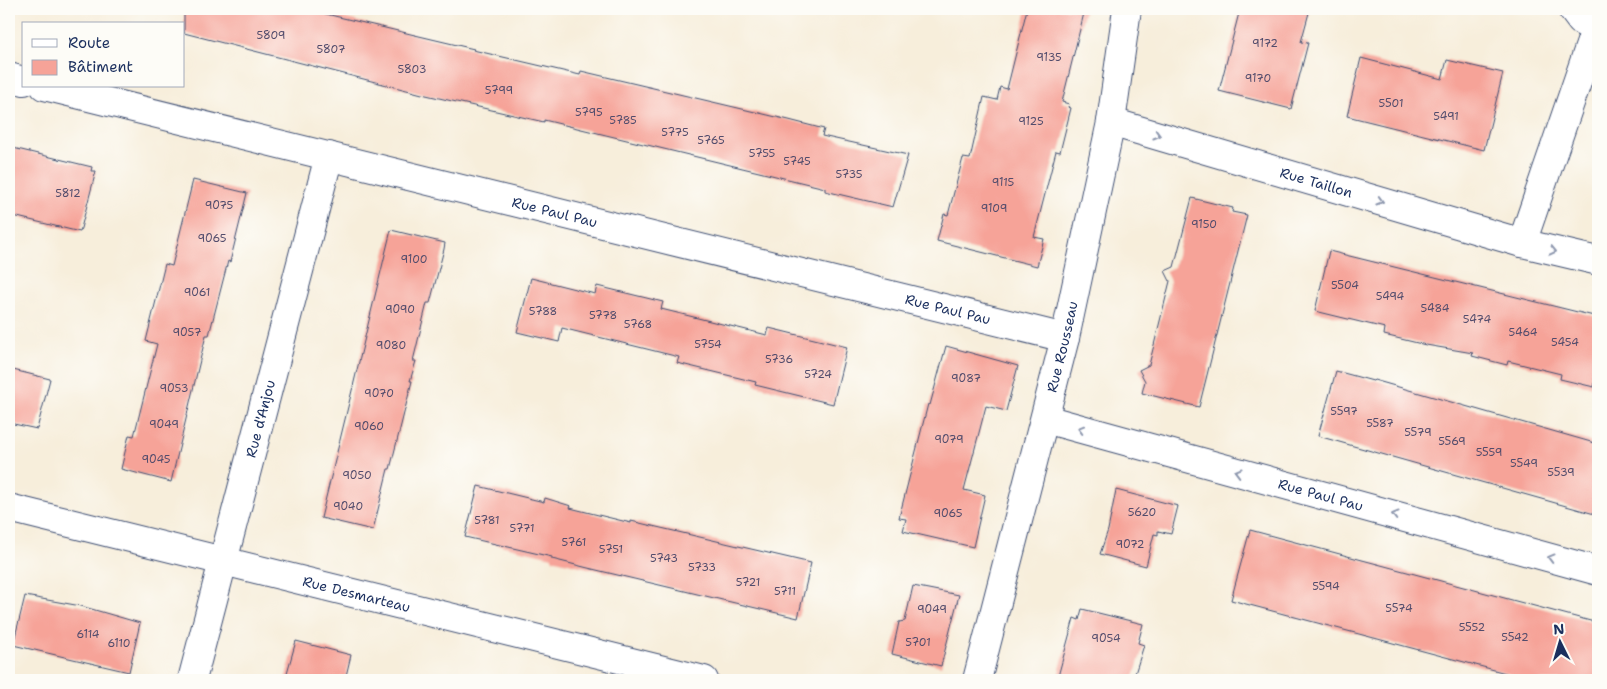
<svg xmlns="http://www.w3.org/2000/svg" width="1607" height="689" font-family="'Shantell Sans',sans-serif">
  <rect width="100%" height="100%" fill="#fdfcf7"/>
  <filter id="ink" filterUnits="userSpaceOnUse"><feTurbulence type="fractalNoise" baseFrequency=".02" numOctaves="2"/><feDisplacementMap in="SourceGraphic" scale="10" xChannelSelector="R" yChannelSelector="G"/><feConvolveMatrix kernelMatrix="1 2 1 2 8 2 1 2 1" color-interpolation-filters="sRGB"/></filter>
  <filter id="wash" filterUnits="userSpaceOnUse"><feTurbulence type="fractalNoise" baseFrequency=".0096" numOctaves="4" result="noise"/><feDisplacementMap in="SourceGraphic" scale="20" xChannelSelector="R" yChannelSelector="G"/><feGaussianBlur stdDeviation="1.12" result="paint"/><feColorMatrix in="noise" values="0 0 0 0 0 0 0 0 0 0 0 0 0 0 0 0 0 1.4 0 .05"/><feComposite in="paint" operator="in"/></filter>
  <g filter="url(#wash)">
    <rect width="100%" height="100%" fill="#f7eedb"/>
    <g id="blocks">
      <path fill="#f6a398" d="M184,9H305L474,49L473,50L580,75L581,71L789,120L824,129L822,136L908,155L893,207L825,191V188L544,120V122L426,95L184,33Z
        M1027,9H1085L1062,102L1069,104L1068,107L1071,108L1060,152L1056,151L1034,237L1044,239L1037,266L937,241L944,214L948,215L963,158L970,159L984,97L997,100L1000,87L1007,89Z
        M1240,9H1310L1301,42L1308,43L1291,109L1219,91Z
        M1361,58L1442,79L1447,60L1503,73L1484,150L1347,116Z
        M13,148L92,167L91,171H96L80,232L9,215V150L13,151Z
        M193,180L247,193L230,262L228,261L209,335H206L171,482L121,469L129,435L134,436L157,344L146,341L165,264L172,266Z
        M1192,198L1233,208L1232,212L1247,215L1199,407L1142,393L1145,381L1139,370L1149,365L1170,281L1165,271L1174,267Z
        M391,230L445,243L444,249L430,303H427L413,361H416L410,381H412L390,469H388L373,530L321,518Z
        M1329,251L1598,317V370L1594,387L1560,379L1561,374L1508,361L1507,365L1472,356L1473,353L1426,345L1384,335L1385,328L1315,311Z
        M531,278L595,294L597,286L663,302L661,309L767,335L769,328L847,347L833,404L755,385L756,382L677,363L679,357L562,328L559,342L517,332Z
        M946,346L1018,366L1006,411L986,406L964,490L985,495L973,547L903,531L906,519L899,518L928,404L930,405Z
        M9,369L50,379L37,429L9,423Z
        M1336,371L1373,381L1374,380L1598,444V515L1318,436Z
        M478,486L544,502L545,498L571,506L570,508L631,523V521L811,563L798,618L588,568L552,559V557L465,537Z
        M1116,490L1178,506L1171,534L1158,531V535L1154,534L1146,566L1100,554L1108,530Z
        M1250,530L1598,623V680H1532L1231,600Z
        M913,586L959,595L941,666L892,654L899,622L905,621Z
        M25,596L81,606L140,623L129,672L13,645Z
        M1082,609L1143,624L1138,643L1144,645L1133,680H1057L1074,618L1079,620Z
        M296,641L351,655L345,680H285Z"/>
    </g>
  </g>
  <g filter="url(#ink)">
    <use href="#blocks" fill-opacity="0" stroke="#3c4c71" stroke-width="1"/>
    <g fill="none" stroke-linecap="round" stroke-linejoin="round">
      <defs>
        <g id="minor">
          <path d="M1572,9L1581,21L1598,31"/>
          <path d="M9,77L24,81"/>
          <path id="s1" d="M44,86L1065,338"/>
          <path id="s2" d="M1111,122L1522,243L1598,261"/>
          <path d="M1522,243L1595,30"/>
          <path id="s3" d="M1045,419L1598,571"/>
          <path id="s4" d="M9,508L704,680"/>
          <path id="s5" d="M192,680L329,156"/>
          <path id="s6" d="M977,680L1065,338L1111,122L1127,9"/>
        </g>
      </defs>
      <use href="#minor" stroke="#3c4c71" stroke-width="30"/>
      <use href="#minor" stroke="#fff" stroke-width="28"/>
    </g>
    <defs><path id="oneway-chevron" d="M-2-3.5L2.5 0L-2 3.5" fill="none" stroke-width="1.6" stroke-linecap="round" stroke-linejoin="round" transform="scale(1.25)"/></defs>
    <g stroke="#8d97ae">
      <use href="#oneway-chevron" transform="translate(1157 135) rotate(16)"/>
      <use href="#oneway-chevron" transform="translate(1380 201) rotate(16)"/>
      <use href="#oneway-chevron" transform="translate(1553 251) rotate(13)"/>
      <use href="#oneway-chevron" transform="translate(1081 429) rotate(-165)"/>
      <use href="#oneway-chevron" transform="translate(1238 472) rotate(-165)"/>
      <use href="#oneway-chevron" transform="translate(1395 515) rotate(-165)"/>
      <use href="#oneway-chevron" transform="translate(1551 558) rotate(-165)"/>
    </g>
  </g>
  <g text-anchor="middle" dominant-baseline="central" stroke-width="5" stroke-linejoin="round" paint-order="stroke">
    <g font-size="11" fill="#524c6c">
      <text x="271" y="35">5809</text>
      <text x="1265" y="43">9172</text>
      <text x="331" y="49">5807</text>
      <text x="1049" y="57">9135</text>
      <text x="412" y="69">5803</text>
      <text x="1258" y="78">9170</text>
      <text x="499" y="90">5799</text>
      <text x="1391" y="103">5501</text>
      <text x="589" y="112">5795</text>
      <text x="1446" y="116">5491</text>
      <text x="623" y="120">5785</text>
      <text x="1031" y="121">9125</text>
      <text x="675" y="132">5775</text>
      <text x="711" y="140">5765</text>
      <text x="762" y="153">5755</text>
      <text x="797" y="161">5745</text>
      <text x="849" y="174">5735</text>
      <text x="1003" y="182">9115</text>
      <text x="68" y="193">5812</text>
      <text x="219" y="205">9075</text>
      <text x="994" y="208">9109</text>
      <text x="1204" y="224">9150</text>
      <text x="212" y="238">9065</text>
      <text x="414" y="259">9100</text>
      <text x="1345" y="285">5504</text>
      <text x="197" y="292">9061</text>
      <text x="1390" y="296">5494</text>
      <text x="1435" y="308">5484</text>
      <text x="400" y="309">9090</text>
      <text x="543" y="311">5788</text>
      <text x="603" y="315">5778</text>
      <text x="1477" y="319">5474</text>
      <text x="638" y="324">5768</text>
      <text x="187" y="332">9057</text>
      <text x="1523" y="332">5464</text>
      <text x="1565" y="342">5454</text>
      <text x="708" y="344">5754</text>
      <text x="391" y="345">9080</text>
      <text x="779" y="359">5736</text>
      <text x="818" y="374">5724</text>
      <text x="966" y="378">9087</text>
      <text x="174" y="388">9053</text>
      <text x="379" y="393">9070</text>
      <text x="1344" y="411">5597</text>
      <text x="1380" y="423">5587</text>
      <text x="164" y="424">9049</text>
      <text x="369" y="426">9060</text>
      <text x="1418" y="432">5579</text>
      <text x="949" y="439">9079</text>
      <text x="1452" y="441">5569</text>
      <text x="1489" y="452">5559</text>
      <text x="156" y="459">9045</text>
      <text x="1524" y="463">5549</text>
      <text x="1561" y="472">5539</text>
      <text x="357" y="475">9050</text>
      <text x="348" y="506">9040</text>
      <text x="1142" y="512">5620</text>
      <text x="948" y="513">9065</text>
      <text x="487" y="520">5781</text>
      <text x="522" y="528">5771</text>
      <text x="574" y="542">5761</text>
      <text x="1130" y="544">9072</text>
      <text x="611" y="549">5751</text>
      <text x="664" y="558">5743</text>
      <text x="702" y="567">5733</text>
      <text x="748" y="582">5721</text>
      <text x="1326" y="586">5594</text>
      <text x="785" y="591">5711</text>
      <text x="1399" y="608">5574</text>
      <text x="932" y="609">9049</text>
      <text x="1472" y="627">5552</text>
      <text x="88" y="634">6114</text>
      <text x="1515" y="637">5542</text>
      <text x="1106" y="638">9054</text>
      <text x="918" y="642">5701</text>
      <text x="119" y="643">6110</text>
    </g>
    <g font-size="14" fill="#1b2f5e" stroke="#fdfcf7">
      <text stroke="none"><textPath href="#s2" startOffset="214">Rue Taillon</textPath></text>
      <text stroke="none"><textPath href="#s1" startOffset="526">Rue Paul Pau</textPath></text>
      <text stroke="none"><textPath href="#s1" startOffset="931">Rue Paul Pau</textPath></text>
      <text stroke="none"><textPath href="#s6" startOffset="344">Rue Rousseau</textPath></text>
      <text stroke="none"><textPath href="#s5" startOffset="270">Rue d'Anjou</textPath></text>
      <text stroke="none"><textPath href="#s3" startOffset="286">Rue Paul Pau</textPath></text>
      <text stroke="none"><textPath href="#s4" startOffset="358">Rue Desmarteau</textPath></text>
    </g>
  </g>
  <rect width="1607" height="689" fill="none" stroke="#fdfcf7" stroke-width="30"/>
  <rect x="22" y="22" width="162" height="65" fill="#fdfcf7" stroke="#a3aaba"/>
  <rect x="32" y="39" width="25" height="8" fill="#ffffff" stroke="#a3aaba"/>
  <text x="68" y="48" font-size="15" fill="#1b2f5e">Route</text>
  <rect x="32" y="60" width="25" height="15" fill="#f6a398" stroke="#a3aaba"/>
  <text x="68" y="72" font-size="15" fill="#1b2f5e">Bâtiment</text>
  <g transform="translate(1560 642) rotate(355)" stroke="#fdfcf7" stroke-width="4" paint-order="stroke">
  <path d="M0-4L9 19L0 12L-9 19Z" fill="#1b2f5e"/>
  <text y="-8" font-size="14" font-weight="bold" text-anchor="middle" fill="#1b2f5e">N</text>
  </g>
</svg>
